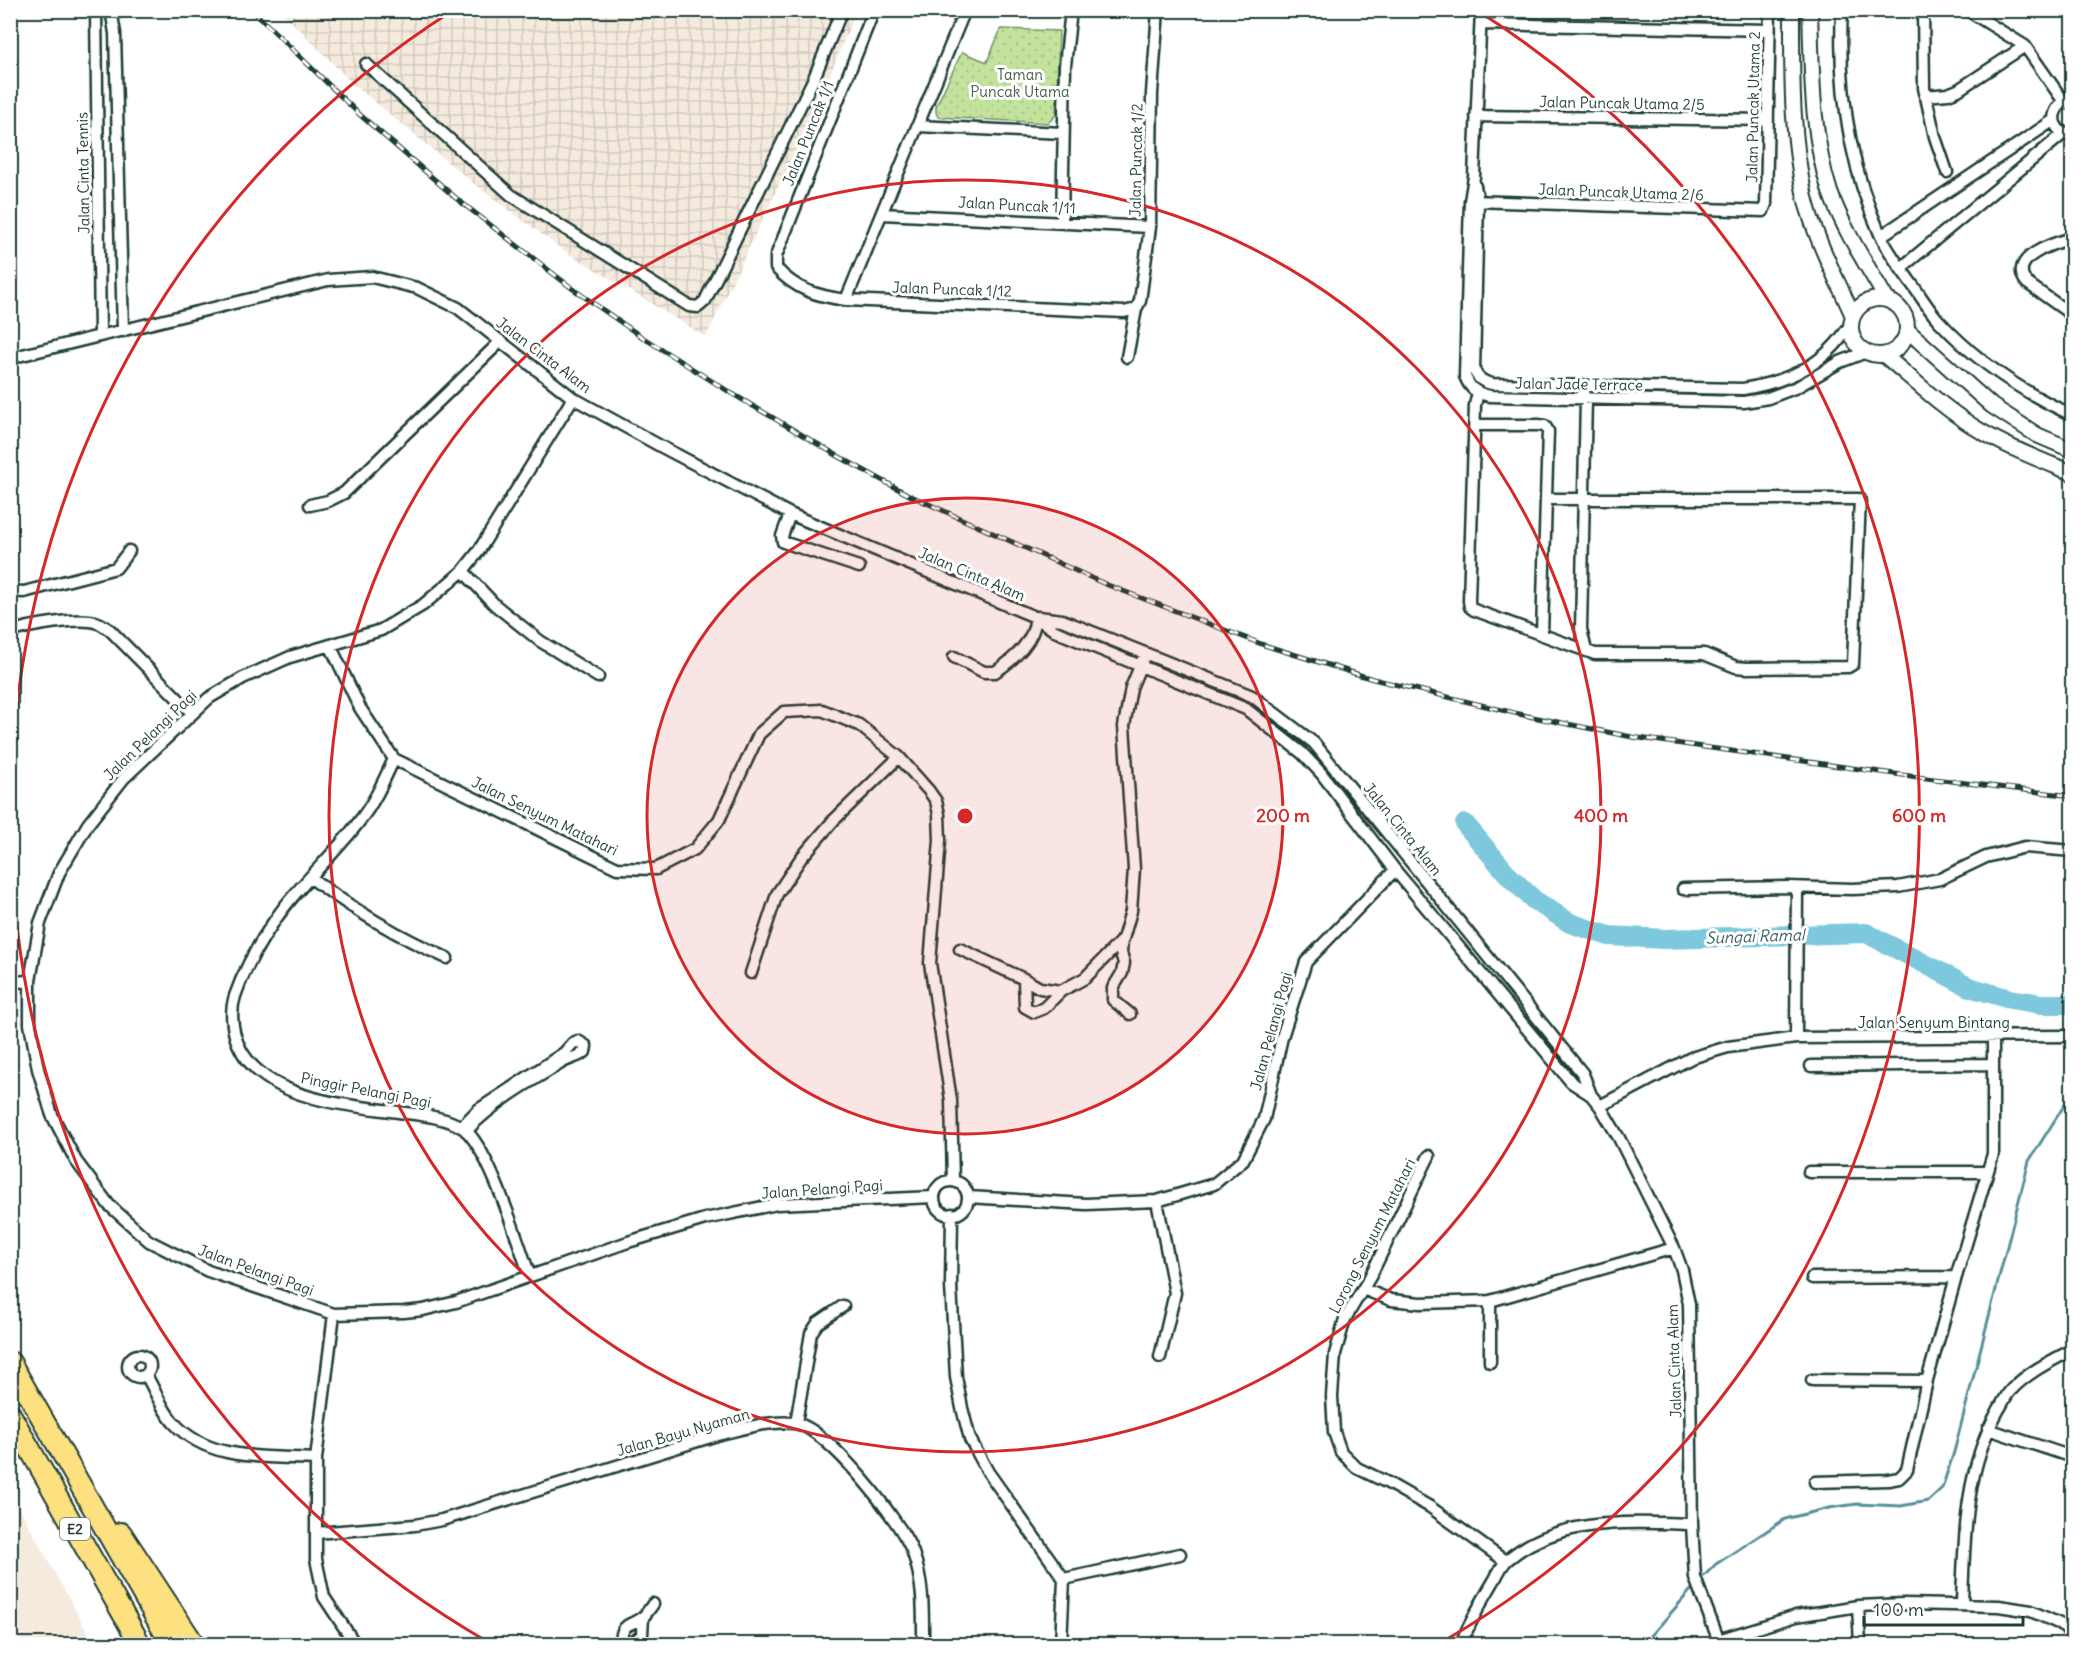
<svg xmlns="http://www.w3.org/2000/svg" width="2083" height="1655" font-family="Delius,sans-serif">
  <defs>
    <pattern id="industrial-grid" width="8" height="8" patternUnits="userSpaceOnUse" patternTransform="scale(1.5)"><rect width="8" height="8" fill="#f5eade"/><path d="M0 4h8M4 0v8" fill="none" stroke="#d2cabf"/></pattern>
    <pattern id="park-dots" width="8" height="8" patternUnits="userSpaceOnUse" patternTransform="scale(1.5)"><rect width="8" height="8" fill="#c3e39c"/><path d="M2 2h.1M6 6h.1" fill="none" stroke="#a7c487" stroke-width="1.8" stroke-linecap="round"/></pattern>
  </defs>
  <rect width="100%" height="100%" fill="#fff"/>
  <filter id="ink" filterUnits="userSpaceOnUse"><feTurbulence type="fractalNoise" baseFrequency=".0167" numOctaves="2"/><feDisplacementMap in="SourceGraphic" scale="12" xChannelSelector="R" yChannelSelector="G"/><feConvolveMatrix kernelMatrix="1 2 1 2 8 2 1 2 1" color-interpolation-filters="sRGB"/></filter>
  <g filter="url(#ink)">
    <path fill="#f5eade" d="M11,1493L94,1644H11Z"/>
    <path fill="url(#industrial-grid)" d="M281,11H856L818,104L706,337L560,248L472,182L352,83Z"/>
    <path fill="url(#park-dots)" stroke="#719068" stroke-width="1.5" d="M1001,29L1059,31L1056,115L1048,123L938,117L936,112V106L962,52L987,62Z"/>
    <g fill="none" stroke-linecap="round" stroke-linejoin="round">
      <path stroke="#579099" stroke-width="3" d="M1704,1576L1716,1564L1785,1519L1829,1508L1857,1504L1901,1506L1928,1501L1942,1488L1954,1452L2029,1161L2072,1093
        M1617,1644L1649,1638L1691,1590"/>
      <path stroke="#7dc8dd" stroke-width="20" d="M1465,824L1510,877L1534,900L1570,923L1609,936L1665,939L1866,933L1969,987L2010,999L2041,1004H2072"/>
      <defs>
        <path id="minor" d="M96,10L100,336
          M111,10L115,33L123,331
          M874,10L776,256V268C796,290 817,296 846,300L1124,312L1136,309
          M1481,10L1474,177L1470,201L1465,376C1470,389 1476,393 1490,396L1744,402L1768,398L1797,387L1840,362L1866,352
          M1842,10C1838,86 1849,164 1880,234C1887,250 1899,266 1909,280C1919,293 1928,309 1939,321C1976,361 2022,392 2072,415
          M1923,10L1924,88L1935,137L1947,172
          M1967,10L2025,46L2064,102
          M1481,24L1769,30
          M366,64L511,195L689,306L698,307L705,301L814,78L842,10
          M1925,96L1948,94L1958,90L2025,46
          M2072,101L2060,105C2048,118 2056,134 2072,135
          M1476,116L1768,120
          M918,126L1063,133
          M1475,186L1478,201L1474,370C1478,379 1483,382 1492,384L1743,389C1774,384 1807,373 1831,349C1839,342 1845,332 1851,324
          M1473,201L1763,211L1766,204L1770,10
          M882,214L1150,227
          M1062,223L1065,66L1071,10
          M1881,236L2054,120
          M2072,238C2054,243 2006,258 2027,283L2072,315
          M1901,268L2063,134
          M846,300L965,10
          M1127,357L1136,309L1140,301L1150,227L1152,93L1158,10
          M10,358L328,280L372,277L417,288L458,308L573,398L662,447L790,514L1035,617L1055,631L1246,709L1302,753L1321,773L1395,870L1571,1082L1591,1095L1600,1106L1619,1138L1674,1248L1682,1270L1689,1304L1692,1524L1695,1578L1720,1644
          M1478,393L1475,405L1469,601L1470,607L1474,610L1595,654H1704L1736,667L1747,668L1848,667L1853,664L1860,499H1546
          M1583,393L1586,399L1581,629L1586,651
          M573,398L478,552L463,571L423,605L381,630L290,657L243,678L209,698L124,778L88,824L59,873L40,923L30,981V1024L38,1069L52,1115L76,1161L109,1205L149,1241L208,1271L334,1314L404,1312L423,1310L456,1302L628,1242L705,1219L777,1204L934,1197
          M1475,425H1538L1545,426L1548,431L1542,634
          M310,505L328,501L344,493L500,342
          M790,514L782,536L783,542L859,567
          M463,571L495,605L540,641L598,677
          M10,591L24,592L116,568L129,551
          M1038,617L1062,620L1252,696L1314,743L1583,1074L1591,1095
          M10,632C28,626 81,616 98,623C102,624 106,628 110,630L192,713
          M330,645L360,708L394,759L617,868L656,869L695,849L719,820L759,734L784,712L822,710L859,725L899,757L929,791L936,801L939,814L940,840L930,963L951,1100L953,1181
          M954,657L984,672H995C1012,661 1037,639 1035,617
          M394,759C384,780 375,801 361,819C335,855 297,886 273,923C258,945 244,970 235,996C230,1011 232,1030 238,1044C263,1102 352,1105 406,1113C424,1115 448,1118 463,1128C489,1147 518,1243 530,1276
          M311,878C355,911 397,936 447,958
          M1683,889L1788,887L1852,889L1898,887L1940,879L1986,857L2025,847L2072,851
          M1122,939L1121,953L1124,963L1122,973L1113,988V1000L1130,1014
          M960,949L1024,979L1040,988L1061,991L1085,978L1123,939L1131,911L1134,869L1124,726L1131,688L1143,659
          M751,973L777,894L801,858L833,821L899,757
          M1024,979L1025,1007L1034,1012L1044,1008L1061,991
          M10,982L30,981
          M1796,1038L2072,1036
          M1811,1066L1993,1064
          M1600,1106L1691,1058L1728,1047L1796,1038L1797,888
          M461,1127L478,1110L564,1053L573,1043L578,1041L586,1046L585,1052C578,1057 570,1058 563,1062C529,1082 494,1102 466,1131
          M1429,1156L1370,1277L1345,1319L1335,1354L1332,1396L1334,1432L1341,1452L1357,1468L1388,1483L1430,1507L1505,1561
          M1809,1172H1987
          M934 1198a17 17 0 1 1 34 0a17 17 0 1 1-34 0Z
          M968,1197L1086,1204L1157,1201L1214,1184L1243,1160L1264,1119L1282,1037L1306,962L1395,870
          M1157,1201L1175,1293L1160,1357
          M952,1214L951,1286L956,1377L962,1408L970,1439L988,1472L1064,1579L1061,1644
          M1812,1278L1956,1277
          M1363,1289L1391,1300L1420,1303L1490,1301L1674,1248
          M334,1314L316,1459V1559L324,1597L355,1644
          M128 1366a11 11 0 1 1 22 0a11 11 0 1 1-22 0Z
          M1490,1362V1301
          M146,1375C155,1390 162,1410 174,1423C209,1462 268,1456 316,1459
          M1812,1380L1927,1381
          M796,1423L811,1333L818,1323L843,1306
          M1988,1429L2072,1457
          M1815,1482L1888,1480L1899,1478L1907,1470L1927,1381L1956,1277L1993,1154V1037
          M316,1533L415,1525L442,1520L717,1435C742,1429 769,1420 794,1423C826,1426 903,1524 913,1553C924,1583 923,1613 923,1644
          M1064,1579L1180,1554
          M1962,1604C1964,1538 1965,1468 1999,1409C2003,1403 2006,1395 2011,1390C2028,1372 2051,1361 2072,1350
          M1858,1606L1860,1644
          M1718,1640L1796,1616L1858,1606L1904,1604L1999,1606L2031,1611L2060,1624L2072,1634
          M621,1644C621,1620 632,1627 644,1616C647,1613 650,1608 653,1604
          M631,1644L642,1635L643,1617
          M1461,1644C1470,1621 1482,1601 1495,1579C1498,1573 1502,1565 1507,1560C1557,1517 1630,1522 1692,1524"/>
        <path id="tertiary" d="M1792,10C1792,72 1791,137 1805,197C1815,239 1836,277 1853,316
          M1810,10C1812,70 1811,134 1830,192C1844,231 1867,265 1887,300
          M1851 327a28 28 0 1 1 56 0a28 28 0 1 1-56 0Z
          M1907,330L1992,406L2037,435L2072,450
          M1884,355C1915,381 1944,409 1979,430C2009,448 2041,460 2072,473"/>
        <path id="motorway" d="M10,1362L171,1644
          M10,1414L140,1644
          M121,1533L194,1644"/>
      </defs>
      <use href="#minor" stroke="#1f3d34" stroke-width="15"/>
      <use href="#tertiary" stroke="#1f3d34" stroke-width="18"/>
      <use href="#motorway" stroke="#1f3d34" stroke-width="24"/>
      <use href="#minor" stroke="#fff" stroke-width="10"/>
      <use href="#tertiary" stroke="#fff" stroke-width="14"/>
      <use href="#motorway" stroke="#fde080" stroke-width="20"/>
      <defs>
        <path id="rail" d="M252,10L359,114L457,199L573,289L642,337L731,393L838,456L909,495L1105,584L1264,645L1373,679L1523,715L1632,737L1902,775L2072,796"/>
      </defs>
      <use href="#rail" stroke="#1f3d34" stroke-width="5"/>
      <use href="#rail" stroke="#fff" stroke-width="3" stroke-dasharray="9" stroke-linecap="butt"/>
    </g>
  </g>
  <circle cx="965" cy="816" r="318" fill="#d62828" fill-opacity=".12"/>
  <g fill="none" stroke="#d62828" stroke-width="3">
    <circle cx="965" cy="816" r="318"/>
    <circle cx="965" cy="816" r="636"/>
    <path d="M488 1642A954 954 0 0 1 452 11M1478 11A954 954 0 0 1 1442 1642"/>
  </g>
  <g text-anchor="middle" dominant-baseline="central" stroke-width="6" stroke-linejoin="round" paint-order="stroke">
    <rect fill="#fff" stroke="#627771" stroke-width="1.5" x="60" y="1518" width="30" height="22" rx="4.5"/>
    <g font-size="14" font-weight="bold" fill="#1f3d34">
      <text x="75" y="1529">E2</text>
    </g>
    <g font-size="15" fill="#405e49" stroke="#fff">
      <text x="1020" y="74">Taman<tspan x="1020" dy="17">Puncak Utama</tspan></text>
    </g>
    <g font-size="15" fill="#1f3d34" stroke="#fff">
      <text transform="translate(1622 103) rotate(1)">Jalan Puncak Utama 2/5</text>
      <text transform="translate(1753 107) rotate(-89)">Jalan Puncak Utama 2</text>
      <text transform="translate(808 133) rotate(-68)">Jalan Puncak 1/1</text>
      <text transform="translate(1136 160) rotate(-89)">Jalan Puncak 1/2</text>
      <text transform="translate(83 173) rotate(-91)">Jalan Cinta Tennis</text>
      <text transform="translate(1621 192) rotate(2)">Jalan Puncak Utama 2/6</text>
      <text transform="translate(1017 205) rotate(3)">Jalan Puncak 1/11</text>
      <text transform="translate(952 289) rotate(2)">Jalan Puncak 1/12</text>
      <text transform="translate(544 355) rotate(37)">Jalan Cinta Alam</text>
      <text transform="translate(1579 384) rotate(1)">Jalan Jade Terrace</text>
      <text transform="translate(972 574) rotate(23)">Jalan Cinta Alam</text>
      <text transform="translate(150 735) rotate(-44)">Jalan Pelangi Pagi</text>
      <text transform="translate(545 816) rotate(26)">Jalan Senyum Matahari</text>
      <text transform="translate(1403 829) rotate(51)">Jalan Cinta Alam</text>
      <text x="1934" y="1022">Jalan Senyum Bintang</text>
      <text transform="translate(1271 1031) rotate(-75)">Jalan Pelangi Pagi</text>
      <text transform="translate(366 1090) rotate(11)">Pinggir Pelangi Pagi</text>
      <text transform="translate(822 1189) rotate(-4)">Jalan Pelangi Pagi</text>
      <text transform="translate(1372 1236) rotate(-63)">Lorong Senyum Matahari</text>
      <text transform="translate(256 1270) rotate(20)">Jalan Pelangi Pagi</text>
      <text transform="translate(1674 1361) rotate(-92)">Jalan Cinta Alam</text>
      <text transform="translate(683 1432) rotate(-16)">Jalan Bayu Nyaman</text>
    </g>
    <g font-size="16" font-style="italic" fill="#36605e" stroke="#fff">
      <text transform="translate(1755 936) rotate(-2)">Sungai Ramal</text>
    </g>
  </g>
  <circle cx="965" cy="816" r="9" fill="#d62828" stroke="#fff" stroke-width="3"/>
  <g font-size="18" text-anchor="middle" font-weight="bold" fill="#d62828" stroke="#fff" stroke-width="6" stroke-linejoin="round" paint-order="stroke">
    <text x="1283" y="822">200 m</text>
    <text x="1601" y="822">400 m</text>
    <text x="1919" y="822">600 m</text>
  </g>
  <rect width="2083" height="1655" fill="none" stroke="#fff" stroke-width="36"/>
  <rect x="18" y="18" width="2047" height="1619" fill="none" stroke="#1f3d34" stroke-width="2" filter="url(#ink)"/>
  <path d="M1864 1616v9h159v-9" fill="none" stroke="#1f3d34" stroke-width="3"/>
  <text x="1873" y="1616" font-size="18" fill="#1f3d34" stroke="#ffffff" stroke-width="4.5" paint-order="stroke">100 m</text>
</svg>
